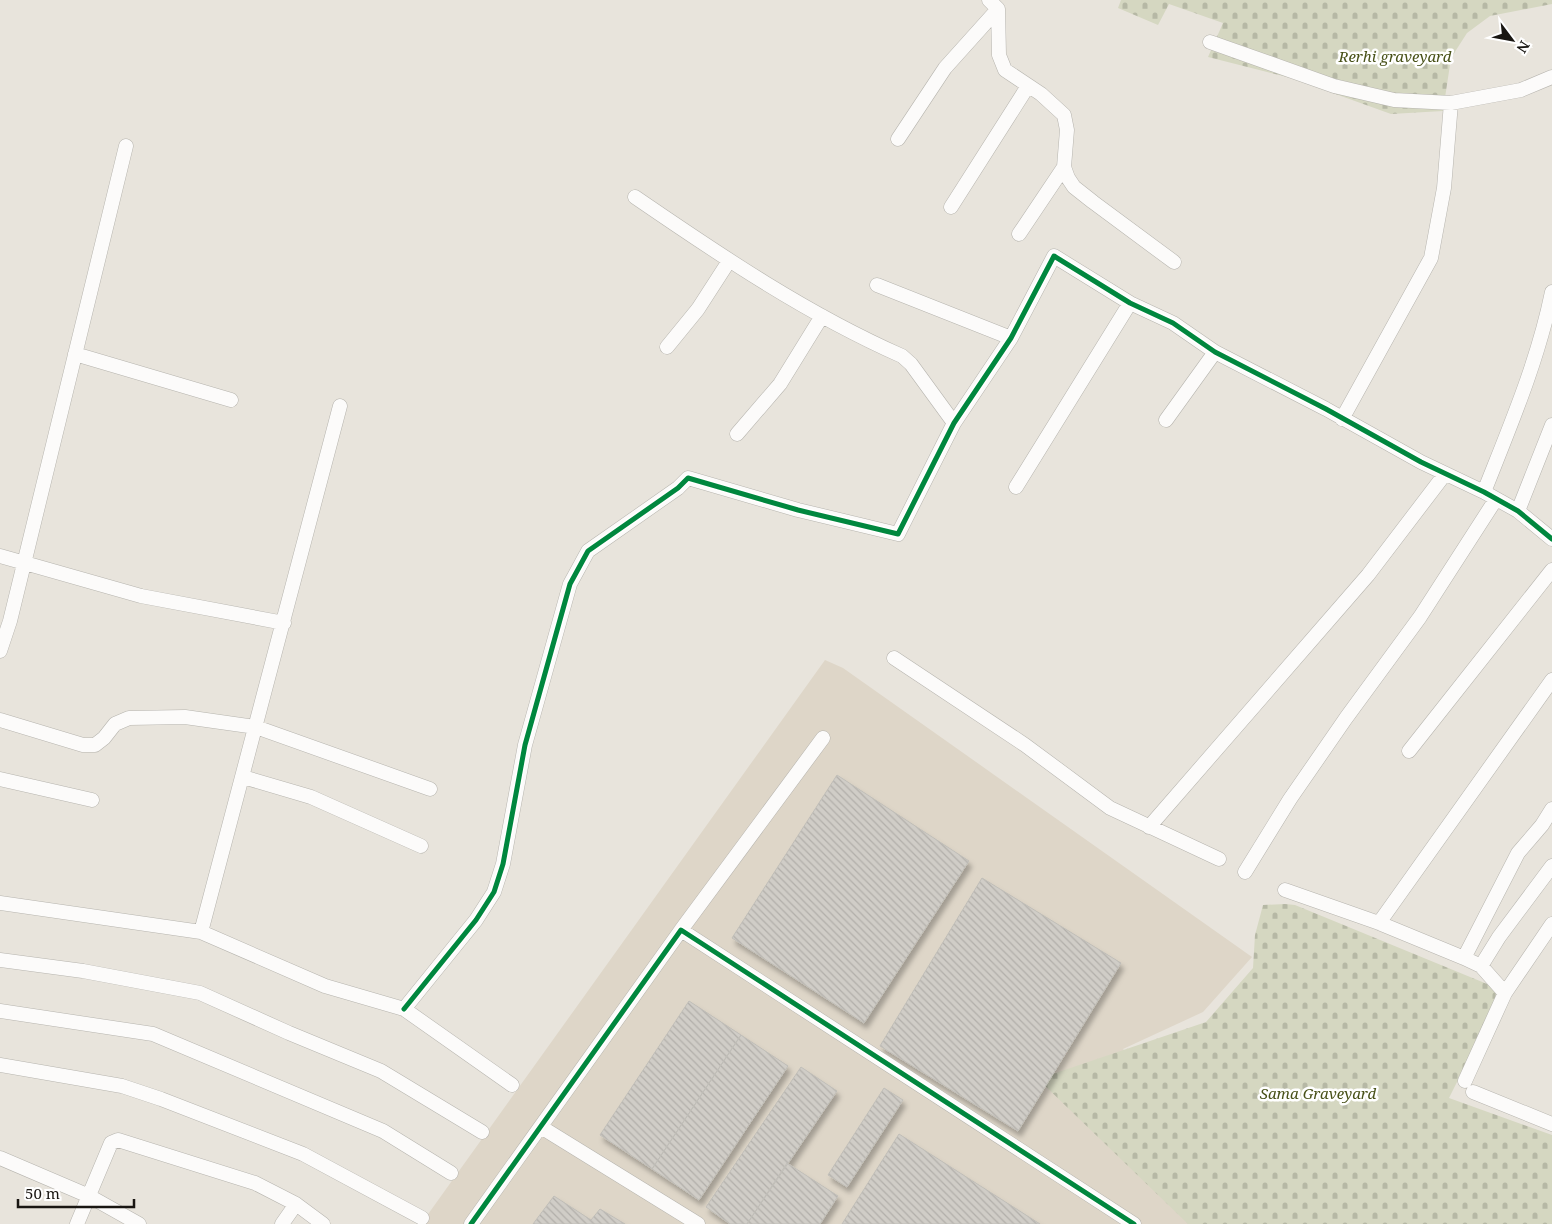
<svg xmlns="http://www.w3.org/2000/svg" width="1552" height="1224" font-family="'Noto Serif',serif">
  <defs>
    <pattern id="cemetery-stones" width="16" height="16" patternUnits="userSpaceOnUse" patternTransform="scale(1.25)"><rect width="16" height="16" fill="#d5d7c1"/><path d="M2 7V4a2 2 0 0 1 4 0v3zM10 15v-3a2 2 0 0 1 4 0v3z" fill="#b6b8a5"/></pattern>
    <pattern id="building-back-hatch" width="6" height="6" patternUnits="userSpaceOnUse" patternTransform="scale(1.25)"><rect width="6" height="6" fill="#d0cdc7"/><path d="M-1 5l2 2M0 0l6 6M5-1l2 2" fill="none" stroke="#b2afaa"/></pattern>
    <filter id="shadow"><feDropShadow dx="3" dy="5.5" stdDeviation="2.5" flood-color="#0004"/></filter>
  </defs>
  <rect width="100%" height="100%" fill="#e8e4dc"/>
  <path fill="#ded6c8" d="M825,660L843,668L1252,957L1203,1012L1123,1049L1274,1224H421Z"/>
  <path fill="url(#cemetery-stones)" d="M1121,0H1552V4L1490,16L1467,33L1451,58L1443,111L1391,114L1291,78L1208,57L1223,23L1169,4L1158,25L1118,8Z
    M1285,904L1295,905L1492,986L1496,989L1495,1006L1449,1098L1552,1135V1224H1188L1038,1079L1206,1022L1253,968L1255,935L1263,905Z"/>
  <path fill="url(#building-back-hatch)" stroke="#c0beb8" filter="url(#shadow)" d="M837,775L969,861L864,1023L732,938Z
    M982,878L1121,963L1018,1131L880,1046Z
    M689,1001L741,1035L652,1169L600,1135Z
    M741,1035L788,1066L699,1200L652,1169Z
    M801,1067L837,1091L747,1224H730L706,1207Z
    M884,1088L903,1100L847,1187L828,1175Z
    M899,1134L1040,1224H842Z
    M787,1163L838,1196L820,1224H747Z
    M554,1196L591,1220L600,1209L625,1224H533Z"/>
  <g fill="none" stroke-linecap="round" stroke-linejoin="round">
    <defs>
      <path id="street" d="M989,0L998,9L999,55L1005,70L1041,94L1064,115L1067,130L1064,167L1068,178L1074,187L1093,202L1174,262
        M1210,42L1334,86L1394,100L1451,103L1521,90L1552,77
        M898,139L945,68L998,9
        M635,197C721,256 807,314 902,356L911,364L954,423
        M951,207L1028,86
        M1019,234L1064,167
        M877,285L1011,338
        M667,347L698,309L729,261
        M75,354L231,400
        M1342,419L1431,258L1444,188L1451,103
        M1166,420L1215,352
        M737,434L780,384L822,316
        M1016,487L1130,303
        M1484,492C1510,426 1538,361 1552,292
        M1518,511L1552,425
        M0,556L141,596L284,623
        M0,651L10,621L126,146
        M894,658L1025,745L1110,808L1219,859
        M0,720L83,745H95L104,738L115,724L129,718L185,717L256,727L430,789
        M1409,751L1552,570
        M243,777L311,797L421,846
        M0,779L92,800
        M1149,827L1368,575L1445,474
        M1245,872L1290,799L1346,718L1420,617L1496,499
        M1285,890L1379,923L1464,958L1481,966L1505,993
        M0,903L201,932L325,986L404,1009L512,1085
        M1379,923L1552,680
        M681,930L823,738
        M201,932L340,406
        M1464,958L1518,853L1542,825L1552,809
        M0,960L83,971L200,993L289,1033L381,1071L482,1132
        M1481,966L1499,937L1552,866
        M404,1009L476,920L494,892L503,864L525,745L570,584L588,551L678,488L688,478L798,510L898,534L954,423L1011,338L1054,256L1130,303L1173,323L1215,352L1326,409L1421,462L1484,492L1518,511L1552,539
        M0,1011L153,1034L383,1131L451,1173
        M0,1065L122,1086L161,1099L303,1154L422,1218
        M1465,1081L1505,993L1552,924
        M1473,1092L1552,1124
        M541,1127L698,1224
        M0,1158L89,1196L139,1224
        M77,1224L111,1143L118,1140L255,1183L296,1204L323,1224
        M282,1224L296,1204
        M471,1224L681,930L1134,1224"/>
    </defs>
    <use href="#street" stroke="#b6b4ae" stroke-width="15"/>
    <use href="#street" stroke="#fcfbfa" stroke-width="14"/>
    <defs>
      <path id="cycleway" d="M404,1009L476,920L494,892L503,864L525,745L570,584L588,551L678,488L688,478L798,510L898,534L954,423L1011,338L1054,256L1130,303L1173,323L1215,352L1326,409L1421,462L1484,492L1518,511L1552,539
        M471,1224L681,930L1134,1224"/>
    </defs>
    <use href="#cycleway" stroke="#fff" stroke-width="8"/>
    <use href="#cycleway" stroke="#00873e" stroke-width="5"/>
  </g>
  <g text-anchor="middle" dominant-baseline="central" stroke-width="5" stroke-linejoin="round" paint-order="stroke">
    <g font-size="15" font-style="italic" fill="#485118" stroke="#fff">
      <text x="1395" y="56">Rerhi graveyard</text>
      <text x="1318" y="1093">Sama Graveyard</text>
    </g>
  </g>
  <g transform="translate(1512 40) rotate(122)" stroke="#ffffff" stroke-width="4" paint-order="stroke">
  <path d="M0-4L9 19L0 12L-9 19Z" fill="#191612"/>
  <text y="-8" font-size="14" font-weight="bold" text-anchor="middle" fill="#191612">N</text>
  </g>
  <path d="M18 1199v8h116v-8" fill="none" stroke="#191612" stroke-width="2.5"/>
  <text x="25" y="1199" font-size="15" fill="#191612" stroke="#ffffff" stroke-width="4" paint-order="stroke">50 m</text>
</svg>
